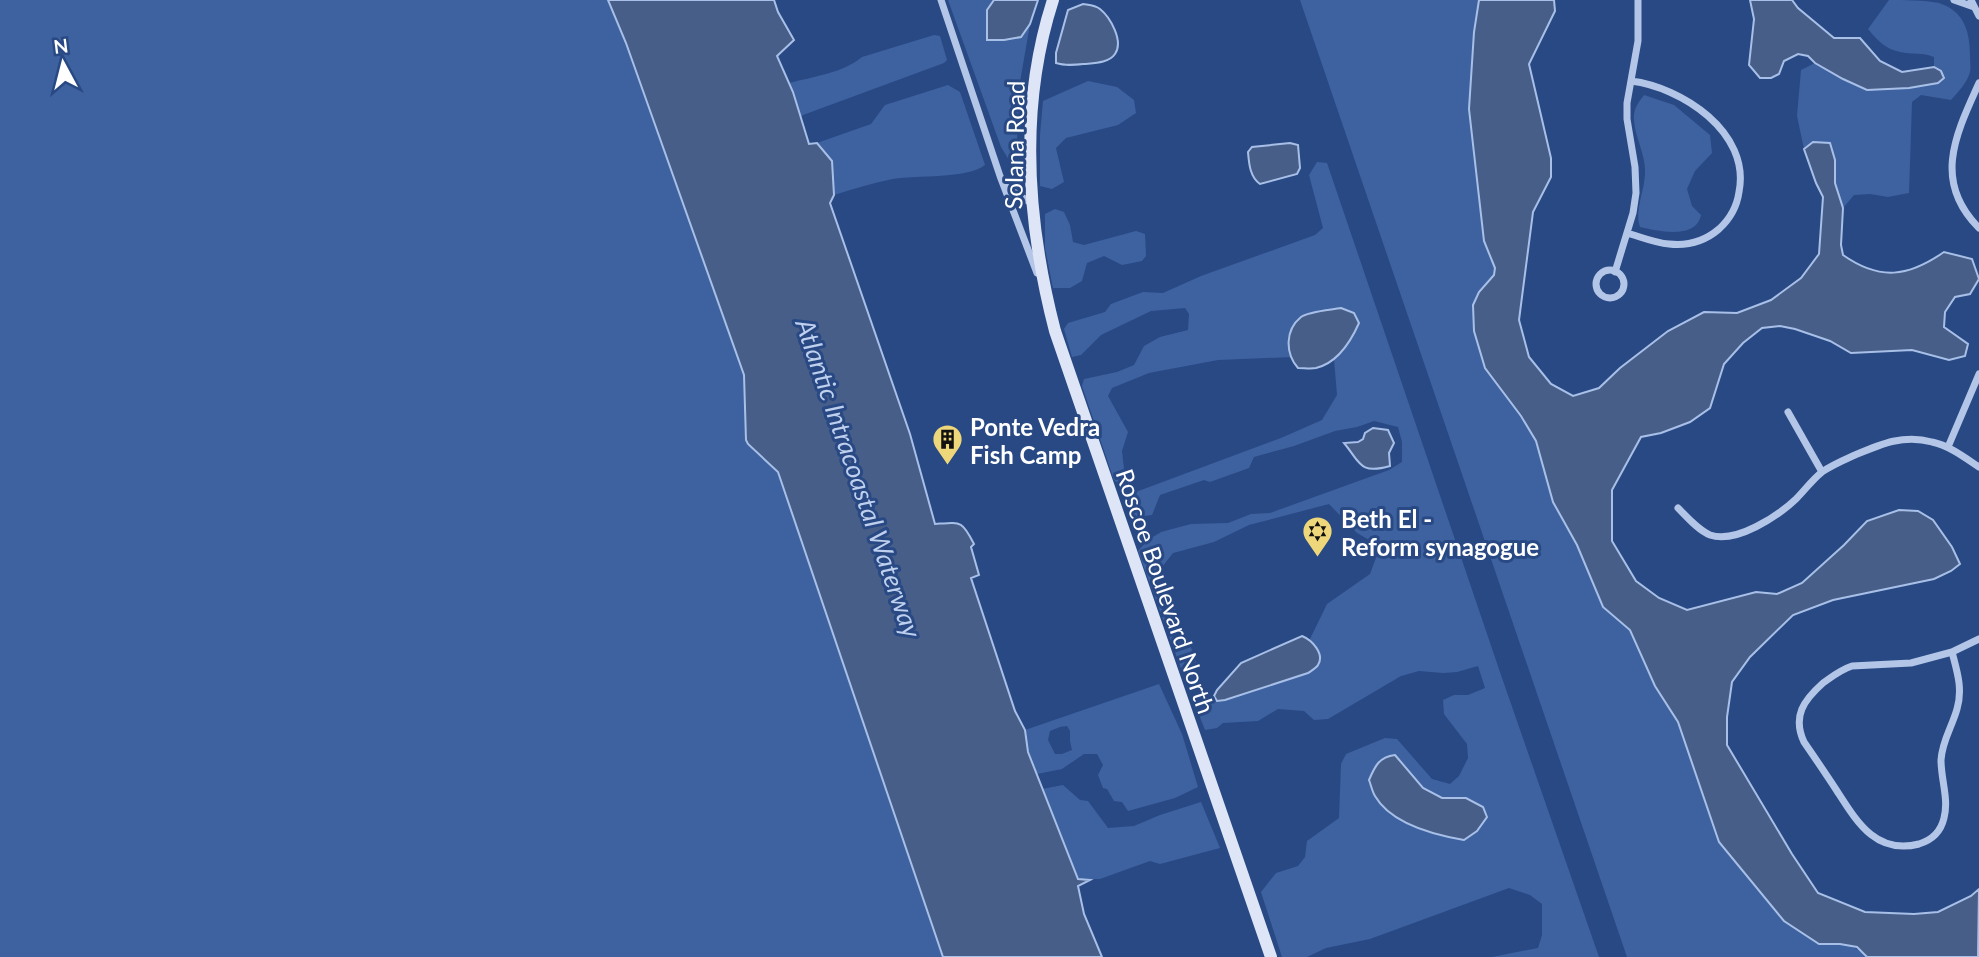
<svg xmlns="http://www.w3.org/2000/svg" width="1979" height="957" font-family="Lato,sans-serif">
  <rect width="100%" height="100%" fill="#294984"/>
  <path fill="#3e62a0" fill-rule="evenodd" d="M0,0H608L626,43L744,375L746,440L748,444L778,472L943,957H0Z
    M948,0H994L987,10L1020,37L1030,24L1020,82L1016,158L1009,160L1001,147Z
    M1300,0H1479L1474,32L1469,109L1484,241L1495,268L1494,274L1479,292L1521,416L1536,441L1553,502L1577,545L1603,607L1630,630L1655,686L1678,722L1719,842L1819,944C1839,944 1852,942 1867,957H1627Z
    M1889,0C1905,0 1923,0 1939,3C1964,11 1970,31 1970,56C1970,61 1971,67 1970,72C1967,83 1958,92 1951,100L1921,95L1912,102L1909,193L1888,197L1870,194L1854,195L1843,208L1835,183V160L1813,142L1804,149L1797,116L1801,70L1815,63L1843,79L1867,90L1941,71L1934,67V57C1923,52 1912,55 1900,52C1885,49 1877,40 1868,29Z
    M934,35L940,36L947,60L944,63L803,115L800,118L789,83C812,77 843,73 862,57Z
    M1088,81L1117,87L1134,100L1136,113L1118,125L1066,138L1056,148L1064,182L1052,189L1040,186V135L1043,101Z
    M948,85L960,92L985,165C967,179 916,175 893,179C873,183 853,189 834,195L832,161L817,143L871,124L885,105Z
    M1644,95L1674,105L1710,135L1712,153L1695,171L1687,189L1692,206L1701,215C1696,240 1658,231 1640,227C1634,211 1645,190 1645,173C1646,155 1635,138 1634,120C1633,109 1638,103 1644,95Z
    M1317,162L1327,163L1501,675L1599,957H1492L1538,948L1542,935V904L1530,895L1509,888L1370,939L1326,948L1307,957H1282L1261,892L1276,873L1298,866L1305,857L1307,841L1339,818L1341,764L1346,754L1385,738L1397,739L1432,779L1450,784L1459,776L1468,758L1467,744L1444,714L1443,700L1454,695H1468L1485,688L1478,666L1457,672L1443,673L1419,671L1401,676L1328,719L1314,720L1304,711L1278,709L1258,721L1223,723L1217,728L1205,730L1196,707L1203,699L1214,696L1217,701L1225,700L1308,673L1318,652L1310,639L1327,604L1370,574L1377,555L1371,541L1357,533L1329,504L1249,525L1214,542L1173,553L1162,567L1171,599L1196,660L1194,675L1188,678L1182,671L1138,551L1148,540L1161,532L1191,524L1228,523L1251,514L1270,513L1389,470L1402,462V442L1398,427L1374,421L1357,427L1335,431L1294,446L1254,457L1249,468L1210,482L1204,480L1160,495L1152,515L1136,517L1126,507L1125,496L1281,438L1322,420L1337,395L1334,359L1352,338L1288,345L1292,357L1218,360L1149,373L1112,388L1108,396L1128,432L1122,451L1125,478L1118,483L1114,480L1082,386L1084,379L1117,372L1134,365L1144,346L1160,337L1188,330L1189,314L1185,308L1151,311L1101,335L1081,355L1072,357L1064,329L1068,323L1105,312L1111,304L1143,292L1163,293L1201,276L1315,235L1323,228L1309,175ZM1410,774L1423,788L1442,798H1466L1394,816Z
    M1055,209L1064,212L1070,225L1073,242L1084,245L1136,231L1145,234L1146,256L1142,261L1122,265L1104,256L1087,263L1082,281L1070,288H1053L1045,248V214Z
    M1159,684L1182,734L1198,787L1175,798L1128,811L1122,802L1114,801L1107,789L1103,788L1098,775L1103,765L1097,754H1084L1062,769L1037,774L1028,752L1025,730ZM1067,726L1070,731V741L1072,750L1062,754H1055L1048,740L1050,731L1060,727Z
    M1063,785L1080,800L1088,801L1108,828L1134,826L1160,815L1201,802L1220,848L1160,864L1150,861L1100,879H1078L1042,789Z"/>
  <path fill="#475e89" stroke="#a8c0e7" stroke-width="2" d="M608,0H774L778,12L794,40L777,56L793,92L809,144L817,143L832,161L834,195L830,203L910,434L935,524C961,522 962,520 974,544L971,547L979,575L971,578L1015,711L1025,730L1028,752L1078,879L1090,880L1078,886L1084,914L1102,957H943L778,472L748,444L746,440L744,375L626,43Z
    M994,0H1038L1030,24L1021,37L1004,40H987V10Z
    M1479,0H1554L1555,11L1529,64L1551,158V177L1533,212L1519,320L1529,357L1551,384L1573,396L1599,388L1620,368L1668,331L1704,312L1737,313L1771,300L1801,278L1819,254L1823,197L1816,183L1804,149L1813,142L1830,143L1835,160V183L1843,208L1841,245L1843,255C1880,281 1908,277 1944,252L1972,259L1979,279L1970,294L1955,297L1945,312L1944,327L1968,344L1965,356L1949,360L1912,350L1851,353L1830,341L1795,329L1780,326L1762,328L1743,343L1724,364L1710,408L1690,422L1661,433L1641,437L1612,490V541L1636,581L1659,598L1687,610L1756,592L1777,594L1802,583L1844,545L1867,521L1899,510L1918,511L1933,520L1952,547L1960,564L1951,571L1934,579L1833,600L1793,615L1750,657L1732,682L1727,717V745L1792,854L1818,893L1865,912L1914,914L1938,912L1971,896L1979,889L1978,957H1867L1857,947L1840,944H1819L1784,921L1719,842L1678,722L1655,686L1630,630L1603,607L1577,545L1553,502L1536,441L1521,416L1485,368L1474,331L1473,305L1479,292L1494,275L1495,268L1484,241L1469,109L1474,32Z
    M1750,0H1792L1798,8L1834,38H1860L1880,61L1902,72L1934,67L1941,71L1944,78L1938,83L1909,88L1867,90L1843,79L1815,63L1808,56L1798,54L1784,61L1779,74L1771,78H1760L1749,65L1754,19Z
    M1083,4C1089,5 1095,5 1100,9C1110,17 1124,41 1115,54C1109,63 1094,63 1084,64C1074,65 1065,66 1056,63V53L1068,10Z
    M1290,143L1298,145L1300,168L1297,174L1260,184C1250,177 1249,164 1248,152L1252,147Z
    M1341,308L1354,313L1359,323C1351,341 1337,363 1316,368C1311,369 1304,368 1298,368C1285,353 1285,330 1301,317C1310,311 1330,310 1341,308Z
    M1373,428L1388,430L1394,443L1389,453L1390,466C1359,475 1360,462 1344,443L1358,442L1363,439L1365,433Z
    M1302,636C1312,640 1325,654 1318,665C1317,667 1310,672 1308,673L1225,700L1217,701L1214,696L1217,690L1241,663Z
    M1395,755L1423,788L1442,798H1466L1483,807L1487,817L1477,831L1464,840C1435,835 1391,824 1375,796C1372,791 1371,785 1369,780C1375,766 1379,757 1395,755Z"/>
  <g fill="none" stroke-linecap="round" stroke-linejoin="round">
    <path stroke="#b3c6e7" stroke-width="7" d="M941,0L1000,176L1037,273
      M1954,0L1974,7
      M1971,0L1979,16
      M1979,83C1956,134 1932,181 1979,228
      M1007,184L1014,192L1031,203
      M1627,233C1641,237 1655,243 1669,244C1687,246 1705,241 1719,229C1730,219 1737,206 1739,192C1751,132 1681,87 1631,81
      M1596 284a14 14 0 1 1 28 0a14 14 0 1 1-28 0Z
      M1615,272L1633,213L1636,193L1635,167L1627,119V103L1638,41V0
      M1788,412L1822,472
      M1948,447L1979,374
      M1678,508C1687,517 1698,530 1710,535C1736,544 1778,516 1796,499C1805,490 1812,480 1822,472C1832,465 1844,460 1855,455C1881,444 1904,434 1932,442C1950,446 1964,457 1979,467
      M1952,652C1957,671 1963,689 1957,709C1952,727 1942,741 1941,760C1941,780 1949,799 1944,818C1941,831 1932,840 1919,844C1876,855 1857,822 1837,791C1826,774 1815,758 1804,742C1792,716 1804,700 1823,683C1833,676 1840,670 1852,666L1911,663Z
      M1952,652L1979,639"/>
    <path stroke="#dde5f6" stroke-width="12" d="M1053,0C1018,108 1027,223 1055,331L1271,957"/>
  </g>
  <defs>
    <symbol id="building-pin" viewBox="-11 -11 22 30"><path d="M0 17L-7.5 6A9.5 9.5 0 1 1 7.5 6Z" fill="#eed67a" stroke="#294984"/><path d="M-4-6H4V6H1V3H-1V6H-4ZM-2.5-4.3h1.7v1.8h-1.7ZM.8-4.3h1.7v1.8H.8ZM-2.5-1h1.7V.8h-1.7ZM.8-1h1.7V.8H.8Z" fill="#111"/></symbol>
    <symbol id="synagogue-pin" viewBox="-11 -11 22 30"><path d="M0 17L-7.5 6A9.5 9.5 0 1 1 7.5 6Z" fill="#eed67a" stroke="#294984"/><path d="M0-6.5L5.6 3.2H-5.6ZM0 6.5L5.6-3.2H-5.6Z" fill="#111"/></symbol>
  </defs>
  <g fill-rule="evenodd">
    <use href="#building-pin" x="930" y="422" width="35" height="47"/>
    <use href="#synagogue-pin" x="1300" y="514" width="35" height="47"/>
  </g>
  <g text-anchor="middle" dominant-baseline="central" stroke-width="6" stroke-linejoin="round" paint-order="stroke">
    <g font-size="24" fill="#fff" stroke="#294984">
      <text transform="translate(1014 145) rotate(-89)">Solana Road</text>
      <text transform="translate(1166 591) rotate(71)">Roscoe Boulevard North</text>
    </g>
    <g font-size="24" font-weight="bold" fill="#fff" stroke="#294984" text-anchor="start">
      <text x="970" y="426">Ponte Vedra<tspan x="970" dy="28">Fish Camp</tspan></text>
      <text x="1341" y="518">Beth El -<tspan x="1341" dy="28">Reform synagogue</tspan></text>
    </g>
    <g font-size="26" font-style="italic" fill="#bfd0ee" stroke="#294984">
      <text transform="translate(859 478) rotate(71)">Atlantic Intracoastal Waterway</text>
    </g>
  </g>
  <g transform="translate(63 63) rotate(353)" stroke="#294984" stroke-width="5" paint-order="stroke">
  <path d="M0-5L12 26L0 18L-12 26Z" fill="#ffffff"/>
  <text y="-10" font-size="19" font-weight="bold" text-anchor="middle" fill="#ffffff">N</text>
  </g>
</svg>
